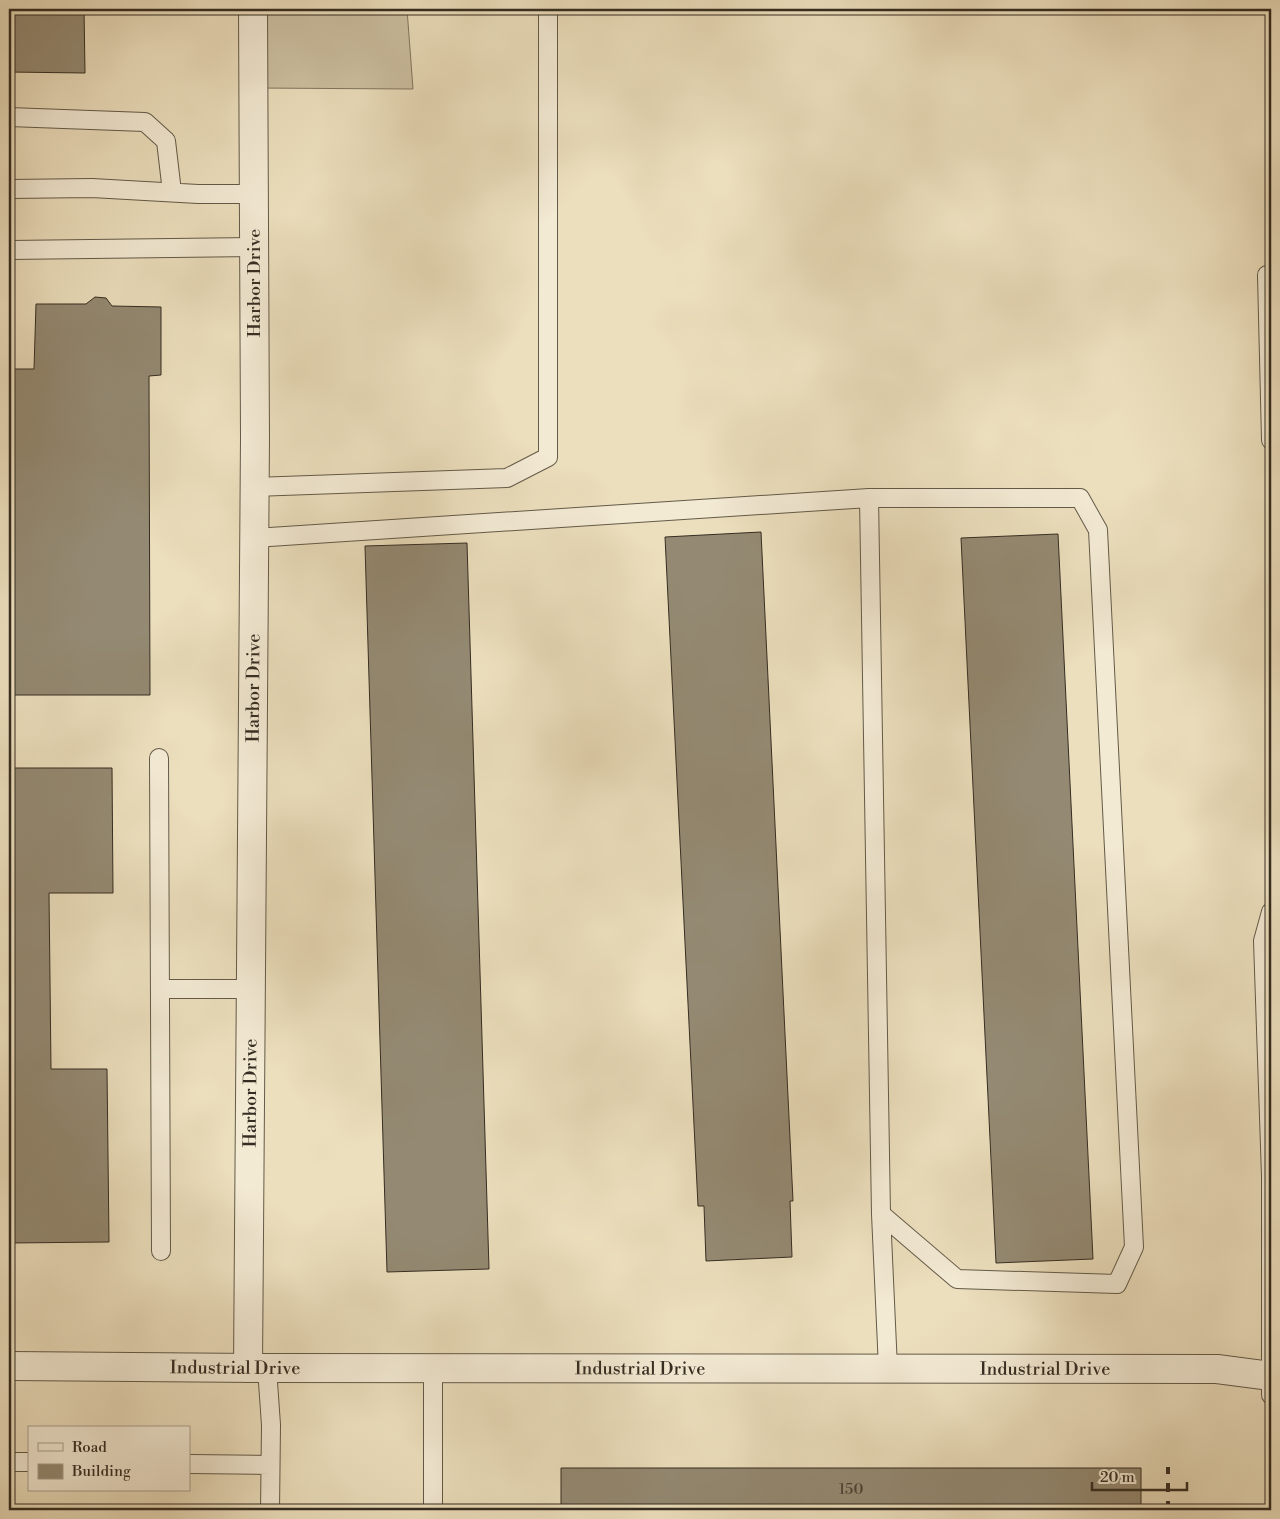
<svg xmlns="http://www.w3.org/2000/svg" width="1280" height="1519" font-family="'Libre Bodoni',serif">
  <rect width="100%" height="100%" fill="#ecdfbd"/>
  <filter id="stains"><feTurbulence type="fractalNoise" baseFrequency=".004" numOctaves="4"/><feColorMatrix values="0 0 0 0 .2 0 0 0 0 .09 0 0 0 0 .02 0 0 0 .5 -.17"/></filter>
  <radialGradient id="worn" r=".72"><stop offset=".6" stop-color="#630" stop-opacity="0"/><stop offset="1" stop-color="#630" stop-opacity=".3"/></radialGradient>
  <path fill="#cdc1a3" stroke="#817762" d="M256,9H407L413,89L255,88Z"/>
  <path fill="#948a73" stroke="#352d22" d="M9,9H84L85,73L9,72Z
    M95,297L106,298L112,306L161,307V375L149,376L150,695H9V369H34L36,304H86Z
    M761,532L793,1201H790L792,1257L706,1261L704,1206H698L665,537Z
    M1058,534L1093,1259L996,1263L961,538Z
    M467,543L489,1269L387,1272L365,546Z
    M9,768H112L113,893H49L51,1069H107L109,1242L9,1243Z
    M561,1468H1141V1510H561Z"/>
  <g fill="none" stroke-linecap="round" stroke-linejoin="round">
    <defs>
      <path id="lane" d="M9,117L145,122L166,141L172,192
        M9,189L92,188L198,194H254
        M9,250L254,247
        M1267,275L1271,440
        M254,487L507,478L548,457V9
        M869,498H1080L1098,530L1134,1247L1117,1284L957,1279L881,1214
        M254,538L869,498L881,1214L888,1368
        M159,758L161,1251
        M1271,912L1263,941L1271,1176V1395
        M160,989H251
        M267,1368L271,1425L270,1510
        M433,1368V1510
        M9,1462H29
        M189,1464L270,1465"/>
      <g id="street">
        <path id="s1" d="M9,1366L267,1368L1217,1369L1271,1376"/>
        <path id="s2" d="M248,1368L255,438L253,9"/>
      </g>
    </defs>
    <use href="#lane" stroke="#635a49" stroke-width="20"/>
    <use href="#street" stroke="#635a49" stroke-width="30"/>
    <use href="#lane" stroke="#f3ead4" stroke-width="18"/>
    <use href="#street" stroke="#f3ead4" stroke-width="28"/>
    <path stroke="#352d22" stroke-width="4" stroke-dasharray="9 9" stroke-linecap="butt" d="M1168,1510V1467"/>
  </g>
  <g text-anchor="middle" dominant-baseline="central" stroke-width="4.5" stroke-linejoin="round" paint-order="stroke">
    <g font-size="15" fill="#4d4436">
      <text x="851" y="1489">150</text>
    </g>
    <g font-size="18" fill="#352d22" stroke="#f3ead4">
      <text transform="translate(254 283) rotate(-90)">Harbor Drive</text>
      <text stroke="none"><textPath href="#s2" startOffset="680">Harbor Drive</textPath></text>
      <text stroke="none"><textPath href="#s2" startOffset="275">Harbor Drive</textPath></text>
      <text stroke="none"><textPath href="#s1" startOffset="226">Industrial Drive</textPath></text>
      <text stroke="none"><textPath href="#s1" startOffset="631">Industrial Drive</textPath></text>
      <text stroke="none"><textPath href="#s1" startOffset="1036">Industrial Drive</textPath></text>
    </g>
  </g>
  <rect width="1280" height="1519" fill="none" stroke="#ecdfbd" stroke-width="30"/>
  <rect x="10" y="10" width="1260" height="1499" fill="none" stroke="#352d22" stroke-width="2.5"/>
  <rect x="15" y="15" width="1250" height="1489" fill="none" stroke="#352d22"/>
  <rect x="28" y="1426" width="162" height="65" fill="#f3ead4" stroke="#a79e8d"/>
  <rect x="38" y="1443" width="25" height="8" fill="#f3ead4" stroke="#a79e8d"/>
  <text x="72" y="1452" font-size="15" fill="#352d22">Road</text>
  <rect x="38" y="1464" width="25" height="15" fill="#948a73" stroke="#a79e8d"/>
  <text x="72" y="1476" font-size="15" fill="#352d22">Building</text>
  <path d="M1092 1482v8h95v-8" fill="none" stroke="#352d22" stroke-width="2.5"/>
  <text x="1100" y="1482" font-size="15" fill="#352d22" stroke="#f3ead4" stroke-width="4" paint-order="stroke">20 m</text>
  <rect width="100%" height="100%" filter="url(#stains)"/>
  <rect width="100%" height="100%" fill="url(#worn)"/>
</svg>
